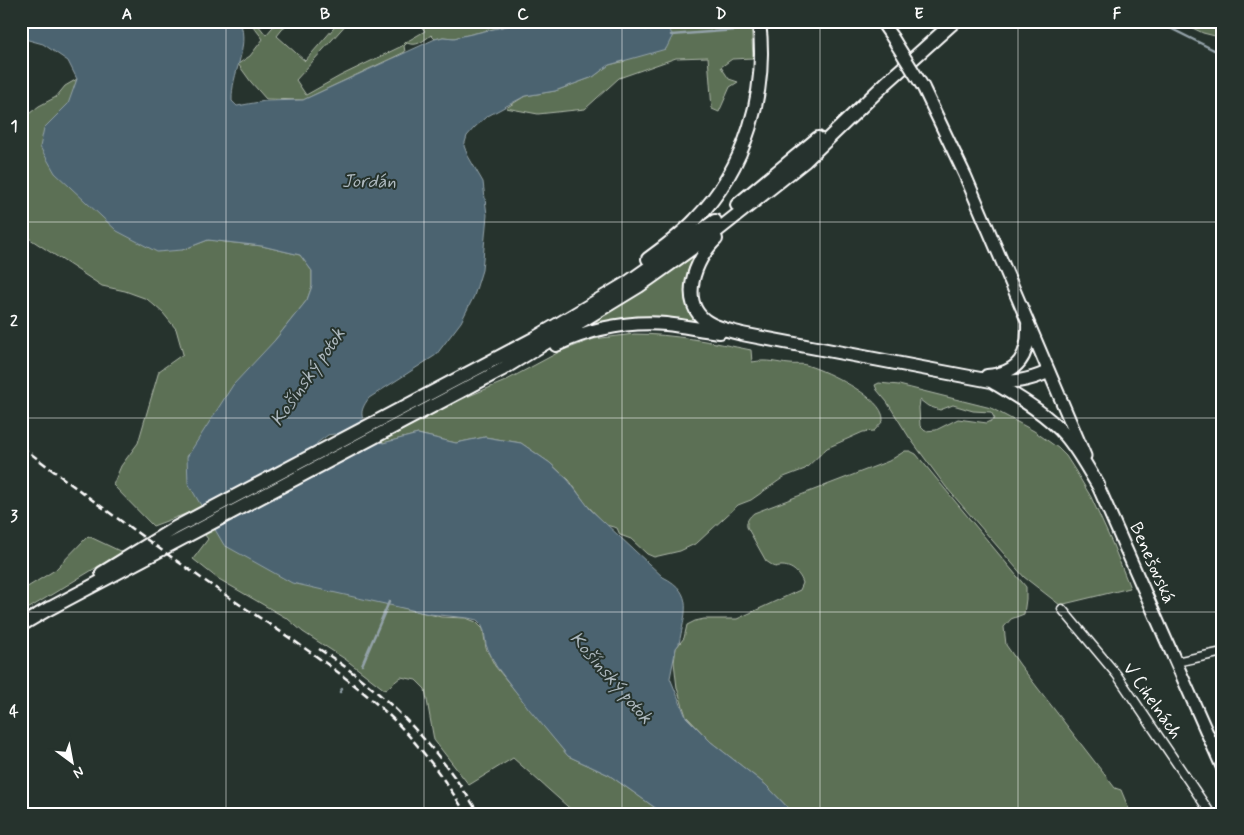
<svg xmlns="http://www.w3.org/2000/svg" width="1244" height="835" font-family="Mynerve,sans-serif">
  <rect width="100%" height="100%" fill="#26332d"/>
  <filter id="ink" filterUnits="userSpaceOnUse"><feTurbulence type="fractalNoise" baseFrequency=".02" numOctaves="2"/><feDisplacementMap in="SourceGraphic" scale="10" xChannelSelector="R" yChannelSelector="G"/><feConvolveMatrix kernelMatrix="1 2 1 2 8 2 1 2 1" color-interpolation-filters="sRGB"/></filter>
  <g filter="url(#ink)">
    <path fill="#5c7054" stroke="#aeb8aa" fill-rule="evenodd" d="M249,21H255L266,35L278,21H289L277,36L305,61L340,21H349L296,80L306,95L340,76L402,46L406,42L425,31L416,21H535L520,23L454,38L443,37L435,39L431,35C423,41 417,47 407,43L404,46L405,52L303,100L266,99L251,82L238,64L250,56L263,39Z
      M638,21H751L753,58L732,59L721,67L729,79L738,82L730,87L719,112L712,109L708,57L676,58L619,78L585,109L538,114L506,108L525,96L555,91L593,77L609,65L625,61L645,30Z
      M1178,21H1223V38L1203,33Z
      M77,79L69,104L44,128L182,250L208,240L262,246L300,255L312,271V286L307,300L275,340L187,457L363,598L441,617L466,618L476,622L483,629L486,648L495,666L568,756L609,775L664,814H576L513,758L469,785L434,740L425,689L416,680L401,677L385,690L345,659L303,632L288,619L217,578L193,559L208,539L188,513L153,526L113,485L121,466L138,443L159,371L183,354L176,329L163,313L147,299L125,291L102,286L21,233V120L39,106L56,97L65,86Z
      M694,255L689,274L691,310L698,323L597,325L596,321Z
      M634,334C674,334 712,342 751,350L752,362C769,359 775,363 790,364C797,365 803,363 809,366C828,372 876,395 882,414C883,416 883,419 883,421L874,431L863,432L827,448L805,469L784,477L751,500L738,505L697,543L680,551L654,557L647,554L631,539L620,535L617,528L606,525L586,504L569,480L550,463L521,443L485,437L456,443L418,434L383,443L381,442L452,403L503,382L561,351L594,339Z
      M879,383L899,385L991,408L1034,431L1058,448L1066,456L1075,470L1091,497L1113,545L1130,588L1060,605L1024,577L946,487L909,437L887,402L877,390L875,385ZM920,400L928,406L940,410L953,405L973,411L991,412L995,419L987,423L958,419L936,430L925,431L920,426L919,408Z
      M905,451H910L916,454L1026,587V599L1024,614L1011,619L1004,627L1006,645L1020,665L1115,788L1121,790L1131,814H794L766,785L711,742L686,716L677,688L674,662L676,648L684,638L687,625L695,621L704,619H737L800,590L803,583C799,571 788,563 775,567L766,561L747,527C746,521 749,517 754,513L889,461Z
      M88,536L122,552L21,613V591L55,570Z"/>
    <path fill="#4b6470" stroke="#93a2a9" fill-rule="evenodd" d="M21,21H240C250,50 231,72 232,101L237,106L265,101L303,100L435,39L443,37L454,38L520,23L535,21H638L645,30L665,25L673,35L666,49L609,65L593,77L555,91L525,96L486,117L474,128L467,136L464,146L468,156L483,182L487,215L482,270L474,296L461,322L436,355L369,398C357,414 363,416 367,434L383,443L418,434L456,443L485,437L521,443L550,463L568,480L590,509L663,577C696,593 684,615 679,644L676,648L670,678L686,717L711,742L766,785L794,814H664L609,775L568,756L529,709L496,666L486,645L484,631L481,624L477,620L468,618L429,614L292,583L224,545L188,483L187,457L233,385L275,340L307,300L312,286V271L300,255L262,246L208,240L182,250L157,252L117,231L55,173L40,147L44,128L68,104L77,79L68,61L43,44L21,38ZM334,434L338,435L343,446L344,457L338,464L325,468C317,461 316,454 317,443L328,435Z"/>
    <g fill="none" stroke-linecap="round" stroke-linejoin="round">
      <path stroke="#93a2a9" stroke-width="2.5" d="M1156,21L1214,50L1223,51
        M765,27L790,21
        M671,35L749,29
        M362,665L389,602
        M340,692L342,689"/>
      <defs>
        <path id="minor" d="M1062,609L1117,675L1211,814
          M1176,662L1223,652
          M1223,775V788"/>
        <path id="secondary" d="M881,21L892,37
          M923,87L965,175L1085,456
          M1094,477L1223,769"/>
        <path id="primary" d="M737,205L818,138
          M716,239C695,259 677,304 709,323C719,329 732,331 742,334L991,381C1016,382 1025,382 1048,372
          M648,259C664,247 681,235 695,220C746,168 768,92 759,21
          M556,345C590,329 628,321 666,324C684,326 702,330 720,332
          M987,376C1019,373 1029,356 1028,325
          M993,382C1018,397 1046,413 1066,436C1078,450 1088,469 1098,485
          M102,573L175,528L535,338L627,283L715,221
          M43,612L501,370L639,286L718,230L805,161L886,83L955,21
          M21,625L50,608"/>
      </defs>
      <use href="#minor" stroke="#fff" stroke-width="11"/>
      <use href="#secondary" stroke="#fff" stroke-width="15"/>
      <use href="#primary" stroke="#fff" stroke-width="16"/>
      <use href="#minor" stroke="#26332d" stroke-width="8"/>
      <use href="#secondary" stroke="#26332d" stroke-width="11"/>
      <use href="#primary" stroke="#26332d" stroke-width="12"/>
      <path stroke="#fff" stroke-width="2.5" stroke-dasharray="8 4" stroke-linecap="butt" d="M21,446C80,492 140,535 201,578C266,624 337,664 395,721C422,748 446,781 466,814
        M319,649C385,691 438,747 479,814"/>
      <defs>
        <path id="secondary-bridge" d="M892,37L923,87"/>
      </defs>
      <use href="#secondary-bridge" stroke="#fff" stroke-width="15" stroke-linecap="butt"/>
      <use href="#secondary-bridge" stroke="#26332d" stroke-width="11"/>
    </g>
  </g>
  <path fill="none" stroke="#fff" stroke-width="1" stroke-opacity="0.55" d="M226,21V814M424,21V814M622,21V814M820,21V814M1018,21V814M21,222H1223M21,418H1223M21,612H1223"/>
  <g text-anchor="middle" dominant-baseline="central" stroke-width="4" stroke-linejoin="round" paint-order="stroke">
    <g font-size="18" fill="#fff" stroke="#26332d">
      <text transform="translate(1152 563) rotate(66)">Benešovská</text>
      <text transform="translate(1152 701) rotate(55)">V Cihelnách</text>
    </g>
    <g font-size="19" font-style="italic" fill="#aeb9bf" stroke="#26332d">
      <text x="369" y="181">Jordán</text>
      <text transform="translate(308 377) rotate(-55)">Košínský potok</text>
      <text transform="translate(611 678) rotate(49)">Košínský potok</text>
    </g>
  </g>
  <rect width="1244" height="835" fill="none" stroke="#26332d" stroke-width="55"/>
  <g transform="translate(72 762) rotate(148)" stroke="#26332d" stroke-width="4" paint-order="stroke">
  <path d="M0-4L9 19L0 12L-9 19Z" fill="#ffffff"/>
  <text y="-8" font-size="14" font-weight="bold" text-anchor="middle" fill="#ffffff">N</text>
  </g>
  <rect x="28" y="28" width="1188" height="780" fill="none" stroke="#fff" stroke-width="2"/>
  <g font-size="16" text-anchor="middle" font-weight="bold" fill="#fff">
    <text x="127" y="19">A</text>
    <text x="325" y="19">B</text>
    <text x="523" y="19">C</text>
    <text x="721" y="19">D</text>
    <text x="919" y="19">E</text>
    <text x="1117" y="19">F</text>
    <text x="14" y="131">1</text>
    <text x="14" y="326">2</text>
    <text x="14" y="521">3</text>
    <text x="14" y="716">4</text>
  </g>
</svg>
